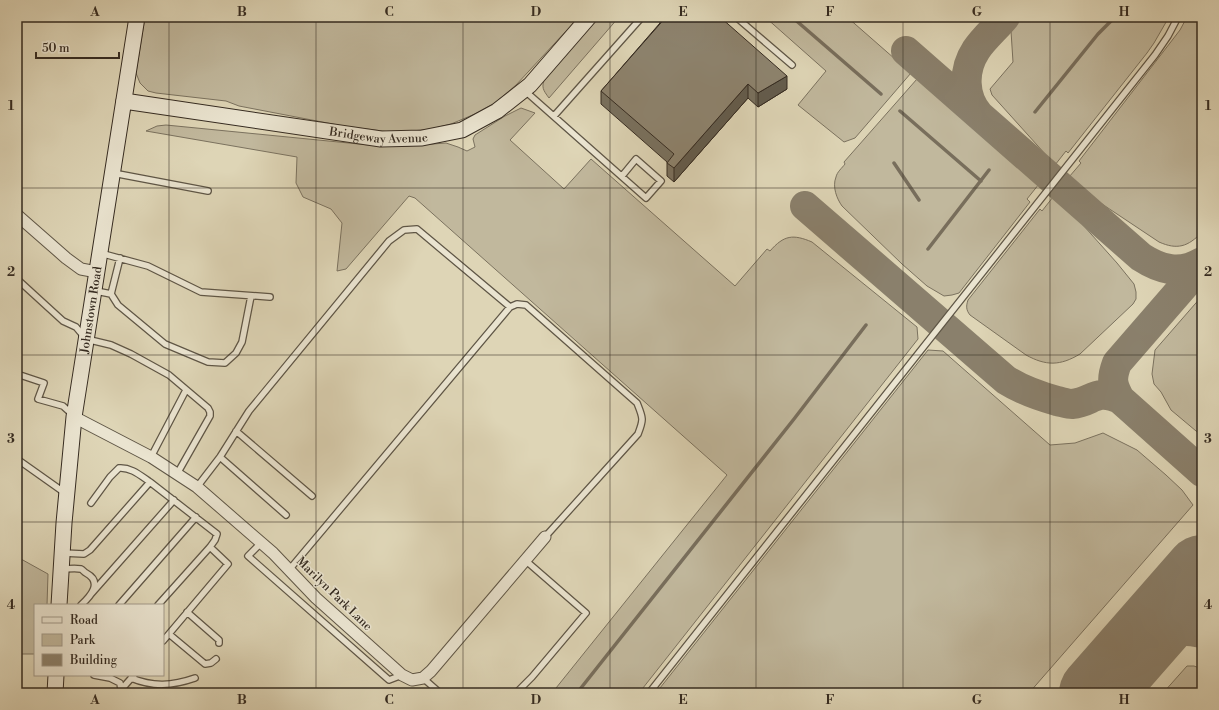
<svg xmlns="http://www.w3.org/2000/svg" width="1219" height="710" font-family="'Libre Bodoni',serif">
  <rect width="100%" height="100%" fill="#ded5b6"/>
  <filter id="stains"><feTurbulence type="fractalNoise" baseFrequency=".005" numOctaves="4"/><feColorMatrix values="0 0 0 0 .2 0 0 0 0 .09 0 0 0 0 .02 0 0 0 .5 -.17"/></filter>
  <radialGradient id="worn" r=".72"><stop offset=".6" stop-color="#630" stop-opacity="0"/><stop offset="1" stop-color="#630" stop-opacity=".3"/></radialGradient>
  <path fill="#c1b89d" stroke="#7b725f" d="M145,17H579L516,85L495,103L475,114L451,124L431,129L412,131L390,132L343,126L239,106L226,101L156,93L148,91L140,83L136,73Z
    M599,17H619L549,98C543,90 541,87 545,78Z
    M765,17H847L911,73L855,138L844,142L798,105L826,71Z
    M1023,17H1169L1154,43L1147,53L1068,153L1066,151L1055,165L992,95L990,89L1013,62L1011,31Z
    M1187,17H1202V232C1188,247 1177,250 1159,242L1096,200L1069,177L1081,163L1079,161L1180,30Z
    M917,79L1039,184L1027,199L1030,202L959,293L952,295L944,296L927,286L902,264L842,206C837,199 832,187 836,177C837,172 842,168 845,164L844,162Z
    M521,108L535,113L510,140L564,189L591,159L735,286L767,249L770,251C784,235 793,234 812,242L917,327L918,339L639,693H552L727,475L415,198L409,196L346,269L337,271L342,223L331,209L303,197L296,183L297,157L146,131L157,126L166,125L379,146H407L446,143L458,147L467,151L475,147L473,139L475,135L505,116Z
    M1053,197L1074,215L1117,263L1134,284L1136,292V299L1133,304L1080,354C1060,366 1046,366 1026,355L970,315C966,310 966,306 968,300L1040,209L1042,211Z
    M1202,296V436L1171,410L1161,392L1154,384L1152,374L1155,350Z
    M928,350L943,351L1050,445L1075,443L1103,433L1137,450L1166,475L1182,490L1193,505L1029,693H656Z
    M17,556L21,559L48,574L47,605H35V654H20L17,657Z
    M1187,666H1194L1202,669V693H1163Z"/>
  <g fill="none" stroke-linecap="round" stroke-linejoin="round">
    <path stroke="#786e5c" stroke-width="3.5" d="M792,17L881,94
      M900,111L981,181
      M1035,112L1098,34L1115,17
      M894,163L919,200
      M928,249L989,170
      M577,693L794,419L866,325"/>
    <path stroke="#8a806c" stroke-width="30" d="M906,51L1141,257C1161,270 1180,275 1202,262
      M979,115C963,96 963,70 976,50C984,38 996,28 1005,17
      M805,206L1006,380C1022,390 1039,396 1057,401C1062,402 1068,404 1072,404C1094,402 1094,388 1120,399L1202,472
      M1120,399C1112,384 1111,379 1117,363L1202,265
      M1135,649C1157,633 1174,627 1202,633"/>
    <path stroke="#8a806c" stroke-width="74" d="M1096,693L1202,572"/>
    <defs>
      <path id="lane" d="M736,17L792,65
        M524,90L646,198L661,181L636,159L622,176
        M554,116L642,17
        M113,173L208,191
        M100,253L148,266L201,292L270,297
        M120,258L111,294L118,305L165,344L208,362L225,363L236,353L242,342L251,296
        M17,279L63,321L76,327L86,339L111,345L131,354L169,375L208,408L210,412V416L177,474
        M96,291L111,294
        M17,374L44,383L38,399L63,406L73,415
        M236,431L312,496
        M151,457L186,390
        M220,457L286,515
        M17,459L65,493
        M197,487L220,457L249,411L389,241L404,230L417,229L510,307
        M91,503L110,477L119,468C131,467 141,476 150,482
        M261,543L248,556L389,680L402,675
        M63,553L84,554L90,550L150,482L217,534L215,540L210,547L158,605
        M62,569C67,569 75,568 81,569C83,570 84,572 86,573C103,582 91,596 81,605
        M289,570L510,307L517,304L526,305L637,403C643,418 644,419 638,434L545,537
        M91,594L174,500
        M119,605L196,517
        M187,612L219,640V643
        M169,634L205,664L211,663L216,659
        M163,641L228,564L210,547
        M94,675L110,678L120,683L121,690
        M131,678C153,687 172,686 195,678
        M423,678L440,693
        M120,691L134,675
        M516,693L532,677L586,613L525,560
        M649,693L1155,55L1168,36L1178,17"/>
      <path id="street" d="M17,215L66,258L81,269L97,272
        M74,417L151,457L197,487L273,553L316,598L402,675L412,680L423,678L431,671L545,537"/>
      <g id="secondary">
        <path id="s1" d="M124,101L381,139L422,138L462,130L497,111L530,85L589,17"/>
        <path id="s2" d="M59,605L64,523L74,417L137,17"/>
        <path d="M55,693L56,675"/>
      </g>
    </defs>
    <use href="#lane" stroke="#5f5646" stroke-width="8"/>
    <use href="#street" stroke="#5f5646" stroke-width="13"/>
    <use href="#secondary" stroke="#352b21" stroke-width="17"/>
    <use href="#lane" stroke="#eae4d0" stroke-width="5.5"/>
    <use href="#street" stroke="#eae4d0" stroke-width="11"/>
    <use href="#secondary" stroke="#eae4d0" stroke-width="15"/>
  </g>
  <path fill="#79715f" stroke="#352b21" d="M660,17H720L787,89L758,107L748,98L674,182L667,176V162L601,104V91L660,23Z"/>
  <path fill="#635c4d" stroke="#352b21" d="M787,76V89L758,107V93Z
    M748,84V98L674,182V168Z"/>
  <path fill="#8d836e" stroke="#352b21" d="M666,17H720L787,76L758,93L748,84L674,168L667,163L674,154L601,91Z"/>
  <path fill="none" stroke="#352b21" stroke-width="1" stroke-opacity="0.55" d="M169,17V693M316,17V693M463,17V693M610,17V693M756,17V693M903,17V693M1050,17V693M17,188H1202M17,355H1202M17,522H1202"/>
  <g text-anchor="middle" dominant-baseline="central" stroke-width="3" stroke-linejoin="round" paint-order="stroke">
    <g font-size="12" fill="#352b21" stroke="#eae4d0">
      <text stroke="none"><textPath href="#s1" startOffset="257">Bridgeway Avenue</textPath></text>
      <text stroke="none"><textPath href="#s2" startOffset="297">Johnstown Road</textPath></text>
      <text transform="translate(334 594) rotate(44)">Marilyn Park Lane</text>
    </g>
  </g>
  <rect width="1219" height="710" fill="none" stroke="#ded5b6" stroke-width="44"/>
  <rect x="34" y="604" width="130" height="72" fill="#eae4d0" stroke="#a29a8a"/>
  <rect x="42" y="617" width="20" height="6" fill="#eae4d0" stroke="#a29a8a"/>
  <text x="70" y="624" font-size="12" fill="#352b21">Road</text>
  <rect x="42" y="634" width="20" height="12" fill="#c1b89d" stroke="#a29a8a"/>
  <text x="70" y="644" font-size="12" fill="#352b21">Park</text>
  <rect x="42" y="654" width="20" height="12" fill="#8d836e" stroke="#a29a8a"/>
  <text x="70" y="664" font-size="12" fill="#352b21">Building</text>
  <path d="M36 52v6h83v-6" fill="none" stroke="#352b21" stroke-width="2"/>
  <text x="42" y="52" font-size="12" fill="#352b21" stroke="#eae4d0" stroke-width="3" paint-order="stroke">50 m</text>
  <rect x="22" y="22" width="1175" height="666" fill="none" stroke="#352b21" stroke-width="1.5"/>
  <g font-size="13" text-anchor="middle" font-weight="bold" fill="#352b21">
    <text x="95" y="16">A</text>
    <text x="242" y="16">B</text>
    <text x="389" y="16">C</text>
    <text x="536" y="16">D</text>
    <text x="683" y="16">E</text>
    <text x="830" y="16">F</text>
    <text x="977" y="16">G</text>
    <text x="1124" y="16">H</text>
    <text x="11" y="110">1</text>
    <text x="1208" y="110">1</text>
    <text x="11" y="276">2</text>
    <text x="1208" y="276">2</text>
    <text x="11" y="443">3</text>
    <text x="1208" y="443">3</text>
    <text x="11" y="609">4</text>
    <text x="1208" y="609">4</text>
    <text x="95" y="704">A</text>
    <text x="242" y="704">B</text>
    <text x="389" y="704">C</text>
    <text x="536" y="704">D</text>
    <text x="683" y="704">E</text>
    <text x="830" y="704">F</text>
    <text x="977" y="704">G</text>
    <text x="1124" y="704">H</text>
  </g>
  <rect width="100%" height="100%" filter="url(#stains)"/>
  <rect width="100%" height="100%" fill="url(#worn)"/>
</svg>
